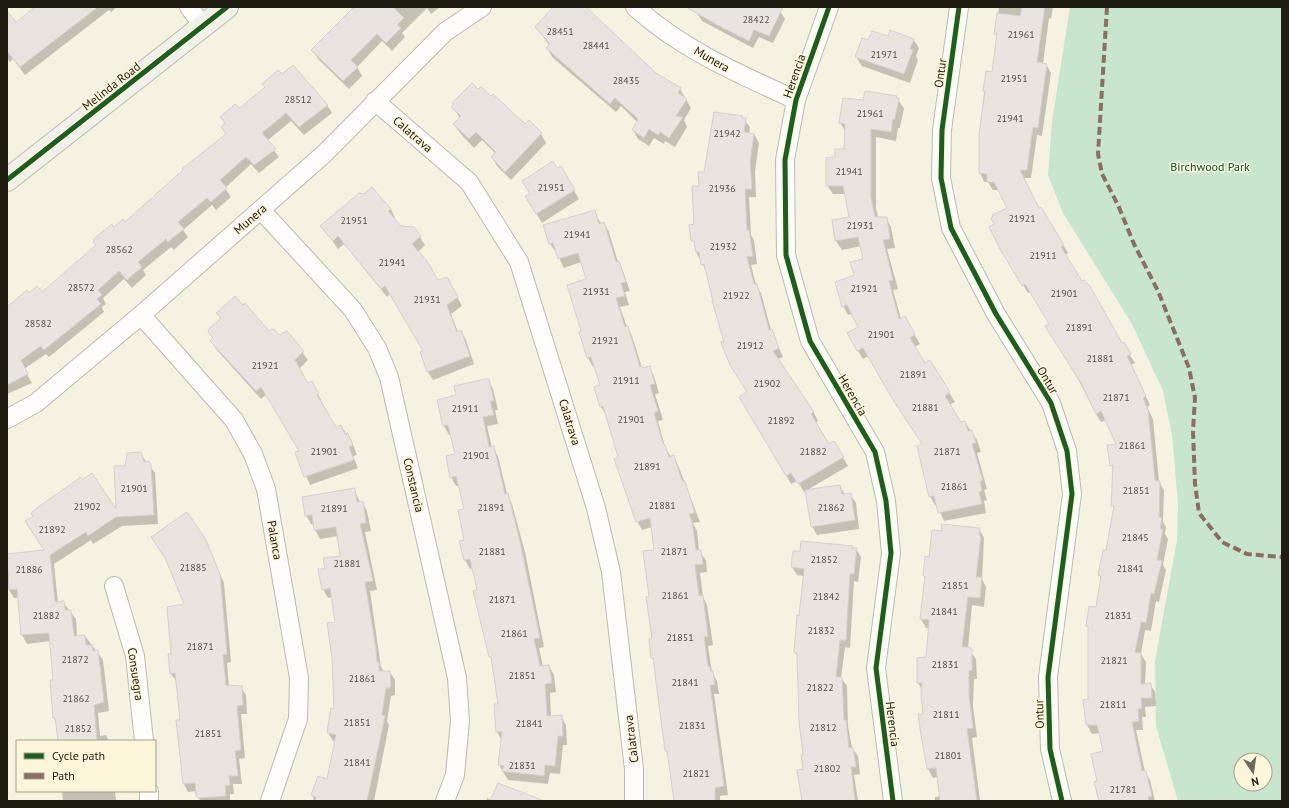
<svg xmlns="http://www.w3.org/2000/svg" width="1289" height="808" font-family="'PT Sans',sans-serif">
  <rect width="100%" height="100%" fill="#f6f2e2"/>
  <path fill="#c8e5cd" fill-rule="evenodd" d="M1070,7H1282V801H1178L1156,726L1155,661L1177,540L1178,504L1172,435L1163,391L1132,324L1063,213L1048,175L1052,121ZM1241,760H1265V784H1241Z"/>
  <path fill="#0003" d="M37,7H117L111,12L109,10L25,75L13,59L10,62L7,59V28L16,24Z
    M351,7H440L431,14L427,8L402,33L405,37L392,51L382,41L357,67L362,76L349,89L318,59L313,51L353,10Z
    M563,7H584L656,74L680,89L691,108L684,120L687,127L675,147L665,141L664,144L654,138L649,146L638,139L633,130L637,122L621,106L616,112L552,57L547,48L549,45L536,27Z
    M701,7H777L785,19L773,43L759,37L753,48L702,21L697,13Z
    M999,7H1057H1053L1051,19L1049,18L1043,64H1046L1051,73L1042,136L1037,135L1031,178H1024L1039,209H1041L1068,253L1065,255L1135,363L1131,365L1150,405L1147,407L1153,419L1159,482L1164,490L1163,522L1166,527L1165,534L1168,539L1163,565L1166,570L1159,602L1156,601L1151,631L1145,630L1141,654L1146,662L1145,685L1150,684L1155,692L1156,706L1145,707L1146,717H1142L1143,730H1136L1145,772L1150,780L1155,801H1100L1098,782L1104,752L1100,733L1092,734L1087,725L1084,701L1089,700V629L1087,626L1097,609L1102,579L1099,575L1107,551L1114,509L1112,505L1114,471L1111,465L1118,445L1106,420L1101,422L1096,414L1050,325L1030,292L1028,293L1006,258L995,217L1008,209L999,190H993L988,182H984L980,173V134L986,72L993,73L998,38L995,33Z
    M888,38L913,39L919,48L916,56L918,60L910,83L862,66L856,57L869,41Z
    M282,75L327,105L332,113L304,135L291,121L267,141L279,157L259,173L251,164L225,188L231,197L216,210L212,205L183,230L188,237L174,250L171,247L143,270L146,275L132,288L124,279L103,298L106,304L102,307L104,312L49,357L46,354L24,369L32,383L7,394V320L42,294L97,246L114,228L125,223L226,135L222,127L225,124L221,118L240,110Z
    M896,97L904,108L900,128H898L896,141L876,137V208L878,218H886L891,227L895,248L887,249L898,289L893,290L901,319L904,317L920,344L914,347L925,365L930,362L955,402L949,405L961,424L965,422L977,440L981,452L977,453L987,489L984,490L987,500L984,501L986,513L944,521L937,505H935L930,496L923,445L869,356L863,359L848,334L860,327L852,314L848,315L843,306L855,276L864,260L861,246L842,250L836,241L833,221L850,218L845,194H833L827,185L836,158L845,150L846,132L840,123L864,101Z
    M453,103L525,125L541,134L546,143L511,180L497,166L492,157L496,154L482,140L474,148L460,133L454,124L460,118L453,107Z
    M742,117L750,127L749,134H754L759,143L755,172L756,197H749L751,235L754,240L757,264L751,265L756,285L761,293L771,330L783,357L778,359L814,413L818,421L815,423L828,445L834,442L848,466L804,492L797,481L791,484L740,398L748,393L725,342L707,273L696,252L690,226L695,225L700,187L705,173Z
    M560,167L579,199L542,223L532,206L531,194Z
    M391,209L395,218L394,219L401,227L413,228L420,237L425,245L418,252L438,281L447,278L462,306L451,314L458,332L461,331L466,340L474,364L433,380L428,372L425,352L390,294L387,297L344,244L338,249L322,226Z
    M594,211L601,224L604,223L609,232L618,262L623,271L630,291L625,292L629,305L620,307L627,327L632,336L642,368L643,369L649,367L654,376L659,393L655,394L663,420L658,421L665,447L671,457L673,456L678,465L700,522L693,523L697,531L699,551L706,560L707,572L700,573L703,597L707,605L713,645L708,646L712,672L717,681L719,694H714L728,795L720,796V801H671L675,800L668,755L666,751L655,662L652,658L650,597L656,551L652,527L642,530L637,521L607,416L601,407L595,388L601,386L595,366L593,367L588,358L580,332H582L587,280L581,262L564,268L556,252L550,244Z
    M217,313L279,336L287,332L308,360L299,369L308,384L312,382L335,428L341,426L352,442L357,455L353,456L358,468L310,485L296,452L300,451L267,394L261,399L216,349L211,341L213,339L209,332L221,319Z
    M488,380L493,389L498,410H495L498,424L487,426L492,448L498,456L507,494L512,504L525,552L544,647L539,648L543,667L549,666L554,675L556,692L550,693L551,717L561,716L566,725L567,745H563L560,774L550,773L548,784L508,780L499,765L502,741L497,732L499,705L493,662L490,657L473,568L470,569L465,560V510L460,486H456L451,477L456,455L451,434L449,435L444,426L457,395Z
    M140,453L155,473L158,524L122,526L93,544L91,540L54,564L58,603L63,602L76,619L77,637L85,636L103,660L109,711L98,713L100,736L106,735L109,741H59L56,722L54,718V681L51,641L27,644L22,635L19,598H14L9,590L7,555L45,551L117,513L126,467Z
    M840,486L845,495L850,494L856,503L859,529L817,535L812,526Z
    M354,489L360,502H362L367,511L371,531L365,532L377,590L370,591L381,667L384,672H390L395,680V695L391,696L387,721L389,725L374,801H314L312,795L328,781L336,742L333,741L328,733L335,710L336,623L333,597L328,598L323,589L326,569L341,556L338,536L320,539L315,530L314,524H311L306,515Z
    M979,529L984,538L982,579L986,587L984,607L972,605L968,648L976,659L977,679H974L973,706L977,737L972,738L980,801H935V797L941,796L938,777L933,778L928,769L922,690L918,683V659L926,658L929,628H926L921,619L926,558H930L944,532Z
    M152,537L204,539L224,583L231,662L227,663L229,686L241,687L246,695L247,714H241L245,758L239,759L242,784H233L234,794H230V801H200L197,791L188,792L184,784L177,682L171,674L172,655L186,605L168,562Z
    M852,547L856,549L861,557L858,582L854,581L850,648L845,647L841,678L847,686L848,726L852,748L858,756L860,774L854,775L858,801H803L804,756L798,657L795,652L805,576L797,575L792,567Z
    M62,791H115L116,801H63Z
    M487,798L492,800L538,801H486Z"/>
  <path fill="#eae4e1" stroke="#d6d0cd" d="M35,7H98L20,67L7,51V11L16,22Z
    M354,7H393L404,18L397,25L401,28L386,43L377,34L351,60L358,67L343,81L311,50Z
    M553,7H586L656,73L681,88L678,93L687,99L676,116L683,117L669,138L660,132L658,135L649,129L644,138L632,130L638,119L615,98L610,104L546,48L550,44L535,27Z
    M686,7H783L769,36L754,30L749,41L717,25Z
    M1022,7H1045L1037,62L1047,64L1038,128L1033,127L1027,170H1020L1039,208L1041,207L1064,245L1061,247L1082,281L1084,280L1090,286L1122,343L1124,342L1131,354L1127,356L1146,396L1143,398L1148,410L1155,480L1160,481L1159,517L1162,518L1160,529H1163L1157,560L1162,561L1154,594L1151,593L1146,623L1141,622L1135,652L1141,653V684L1151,683L1152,698H1141L1142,708L1138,709L1139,721L1132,722L1142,771H1146L1152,796L1148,797L1149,801H1099L1094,782L1097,781L1091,754L1103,751L1097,725H1086L1083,700L1088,699V626H1086L1089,606L1096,607L1101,576L1098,575L1103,550H1106L1114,506H1111L1113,465L1110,466L1107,445L1116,444L1101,411L1096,414L1081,383L1045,326L1049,324L1025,284L1022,286L1000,249L989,227L994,224L991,218L993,217L992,215L1007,208L994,182H987V174L979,173V134L985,91H983L986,71L992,72L997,34H994L997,13L1020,16Z
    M890,30L914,39L910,49L913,50L904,74L855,57L862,38L868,40L872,31L888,36Z
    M293,65L328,105L299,127L286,113L262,133L276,149L254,165L246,157L220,180L227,188L211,202L207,198L178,222L184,229L168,242L166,239L138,262L142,267L127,280L119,271L98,290L102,295L97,299L101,304L44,350L41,346L21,360L28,374L7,385V307L27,290L29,293L37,286L42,292L96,245L93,241L96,237L112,224L114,227L123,219L125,222L183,170L182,169L226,134L221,127L225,123L220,117L235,104L240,108L265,87L262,84L278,70L282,74Z
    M472,83L478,89L481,87L491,96L493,94L525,124L529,120L542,133L505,172L491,157L496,152L476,132L469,139L453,124L461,116L451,107L454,104L452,103Z
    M865,91L897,96L896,98H899L895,119H893L891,132L871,129V198L875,217H887L890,239L883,240L893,280L889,281L899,319L905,316L915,334L910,338L925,363L930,360L950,392L945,396L961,422L965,421L968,431L972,430L976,443L972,444L983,481H980L982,491L979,492L982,504L938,513L934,496L929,497L917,446L922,444L893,400L863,348L857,351L847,333L858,327L847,305L842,307L835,282L854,275L850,262L863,259L858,237L835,241L832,220L849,217L843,186H826V158L835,157V149H844L845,124L839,123L843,98L863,100Z
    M714,112L743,116L742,118H746L744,132L754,134L750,162L752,189H745L747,230H749L753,256L747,257L754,284H757L769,330L772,329L779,348L773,351L814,412L811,414L829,444L834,441L844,457L798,484L791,473L786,476L739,397L747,392L730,365L725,353L721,342H724L712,301H713L704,264L701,265L699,252H696L694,241H691L689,225L694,224L692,186H699L698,172H704Z
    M553,161L557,168L561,166L575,190L536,214L525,196L530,194L522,181Z
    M372,187L391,209L388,211L401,226L414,227L421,236L412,244L427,261L438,280L447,277L458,297L447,305L457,332L461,330L470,356L427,372L420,352L423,351L385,286L381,289L338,236L333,241L320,226L359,193L364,194Z
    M595,210L599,224L604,222L616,262L619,261L626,282L621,283L625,296L616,298L625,327L628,326L640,367L642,366L643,368L650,366L655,384L650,385L658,411L654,413L663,443L665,445L669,457L674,455L682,481H685L695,513L689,514L692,521L696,550H701L703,564L695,565L699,596L703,595L708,636L704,637L708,667L710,666V671H713L715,685H710L724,786L715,788V801H674L667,751H665L653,658H651L649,639L652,638L646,597L649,596L643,551L654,550L650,518L636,522L614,459L618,457L603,406L600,407L594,387L600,385L591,357L587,358L579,332L581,331L567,285L586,279L578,253L558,259L553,243L549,244L543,225Z
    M235,296L243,305L245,303L269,331L274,329L279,335L287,331L304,351L295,360L308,383L312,381L319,394L317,395L336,427L341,425L345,434L348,433L353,446L349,447L354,460L304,477L295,452L299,451L261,387L256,391L210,341L213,338L208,332L209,329L221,318L216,313Z
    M485,379H489L494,401H490L494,415L483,417L489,447L494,446L505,494L508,493L520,542L540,638L534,639L540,666L549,665L552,683L545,684L547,716L562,715L563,736H558L555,766L545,765L544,776L502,771L504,766L498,765L502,732H496L494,704H498L491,657H489L473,591L477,590L470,559L464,560L459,541L464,540L458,510L464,509L456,476L450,478L446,456L455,454L448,425L443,426L437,400L456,395L454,386Z
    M141,452L144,462L149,461L151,464L154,515L116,517L88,536L86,532L50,555L55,602L64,601L65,610H71L74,636L85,635L86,645H92L93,651L98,650L104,702L94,705L97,741H58L55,718H53L50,680H53L49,633L21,635L17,589L9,590L7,554L44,550L25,521L33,516L31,513L41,505L81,477L83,480L92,473L116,509L114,466H125L127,453Z
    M840,485L842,494L851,493L855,520L811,527L805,490Z
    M355,488L357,502L363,501L366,523L360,524L373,581L365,582L376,649L377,662H379V671H390L391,685L390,688H386L382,715L385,716L367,801H315L316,797L311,795L318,776L327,779L336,735L327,733L331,708L334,709L332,658L327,623L335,622L330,588L322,590L318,569H325L323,558L340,556L336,527L314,530L312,515L305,516L302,497Z
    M187,512L205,538L220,574L227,654L223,655L226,685L242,686L243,705L237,706L241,750L235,751L238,776H229L230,785L225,786L226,796L198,798L196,796L195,783L183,784L176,720H180L175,673L170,674L168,654H171L167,607L184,604L165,558L151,537Z
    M941,524L980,528L979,536H981L976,577H982L980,598L968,597L962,647H970V649H972V670L969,671V696L973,728L967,729L977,801H940L936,768L927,769L921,735L918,714H923L921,693L922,683H917V658L926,657L929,620L920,619L925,576H923L925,556L929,557L932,530L942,531Z
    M801,541L853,546L852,548H857L854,574H850L846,640H840L836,677H842L844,720H846L849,748L853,747L856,767H851L855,801H802L797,770L803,769L801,755H803L799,721L797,653L794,652L797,615L799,616L804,569L791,567L793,551H800Z
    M498,783L542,800V801H490Z"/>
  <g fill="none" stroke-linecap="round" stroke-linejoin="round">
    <defs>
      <path id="street" d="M189,7L203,26
        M635,7C681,49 739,74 796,100
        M829,7L796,100L785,160L786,255L810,341L875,452L886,501L891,553L876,668L893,801
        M959,7L942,130L941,178L951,228L996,314L1051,403L1067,451L1072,494L1048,677L1050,749L1062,801
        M375,101L469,182L519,262L596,508L611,572L634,769V801
        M261,210L353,310L377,348L389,377L457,678L460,721L455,775L445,801
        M141,315L234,420L253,454L266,489L299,678L298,719L270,801
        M7,419L36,403L141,315L324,154L445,32L482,7
        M114,586L135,656L144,741
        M149,791V801"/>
      <path id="secondary" d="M7,180L227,7"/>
    </defs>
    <use href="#street" stroke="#bdbaae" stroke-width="20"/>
    <use href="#secondary" stroke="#bdbaae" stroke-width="24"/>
    <use href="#street" stroke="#fefdfb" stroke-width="18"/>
    <use href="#secondary" stroke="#f2f0ea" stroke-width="22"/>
    <path stroke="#8d6e63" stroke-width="4" stroke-dasharray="8 4" stroke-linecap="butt" d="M1107,7L1098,154L1102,174L1118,205L1134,244L1158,291L1189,368L1195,398L1193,431L1195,484L1199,513L1222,542L1247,554L1282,557"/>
    <defs>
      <path id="cycleway" d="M829,7L796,100L785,160L786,255L810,341L875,452L886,501L891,553L876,668L893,801
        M959,7L942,130L941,178L951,228L996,314L1051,403L1067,451L1072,494L1048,677L1050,749L1062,801
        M7,180L227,7"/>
    </defs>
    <use href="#cycleway" stroke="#fef6da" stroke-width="8"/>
    <use href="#cycleway" stroke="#1b5e20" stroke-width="5"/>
  </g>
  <g text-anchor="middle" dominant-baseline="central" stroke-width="3" stroke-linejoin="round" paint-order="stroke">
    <g font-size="10" fill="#524e46">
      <text x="756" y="19">28422</text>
      <text x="560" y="31">28451</text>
      <text x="1021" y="34">21961</text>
      <text x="596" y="45">28441</text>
      <text x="884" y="54">21971</text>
      <text x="1014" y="78">21951</text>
      <text x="626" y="80">28435</text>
      <text x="298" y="99">28512</text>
      <text x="870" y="113">21961</text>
      <text x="1010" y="118">21941</text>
      <text x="727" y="133">21942</text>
      <text x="849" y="171">21941</text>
      <text x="551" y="187">21951</text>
      <text x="722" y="188">21936</text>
      <text x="1022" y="218">21921</text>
      <text x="354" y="220">21951</text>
      <text x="860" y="225">21931</text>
      <text x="577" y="234">21941</text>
      <text x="723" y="246">21932</text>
      <text x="119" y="249">28562</text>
      <text x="1043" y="255">21911</text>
      <text x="392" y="262">21941</text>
      <text x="81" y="287">28572</text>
      <text x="864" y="288">21921</text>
      <text x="596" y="291">21931</text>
      <text x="1064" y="293">21901</text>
      <text x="736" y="295">21922</text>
      <text x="427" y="299">21931</text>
      <text x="38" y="323">28582</text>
      <text x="1079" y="327">21891</text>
      <text x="881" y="334">21901</text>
      <text x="605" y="340">21921</text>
      <text x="750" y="345">21912</text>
      <text x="1100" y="358">21881</text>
      <text x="265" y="365">21921</text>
      <text x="913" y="374">21891</text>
      <text x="626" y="380">21911</text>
      <text x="767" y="383">21902</text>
      <text x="1116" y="397">21871</text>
      <text x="925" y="407">21881</text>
      <text x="465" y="408">21911</text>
      <text x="631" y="419">21901</text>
      <text x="781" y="420">21892</text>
      <text x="1132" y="445">21861</text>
      <text x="324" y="451">21901</text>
      <text x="813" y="451">21882</text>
      <text x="947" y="451">21871</text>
      <text x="476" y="455">21901</text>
      <text x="647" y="466">21891</text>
      <text x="954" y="486">21861</text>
      <text x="134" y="488">21901</text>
      <text x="1136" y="490">21851</text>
      <text x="662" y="505">21881</text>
      <text x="87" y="506">21902</text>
      <text x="491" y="507">21891</text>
      <text x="831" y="507">21862</text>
      <text x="334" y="508">21891</text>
      <text x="52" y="529">21892</text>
      <text x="1135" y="537">21845</text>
      <text x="492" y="551">21881</text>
      <text x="674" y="551">21871</text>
      <text x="824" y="559">21852</text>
      <text x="347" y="563">21881</text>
      <text x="193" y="567">21885</text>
      <text x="1130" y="568">21841</text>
      <text x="29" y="569">21886</text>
      <text x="955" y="585">21851</text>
      <text x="675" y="595">21861</text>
      <text x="826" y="596">21842</text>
      <text x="502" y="599">21871</text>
      <text x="944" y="611">21841</text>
      <text x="46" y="615">21882</text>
      <text x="1118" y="615">21831</text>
      <text x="821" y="630">21832</text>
      <text x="514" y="633">21861</text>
      <text x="680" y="637">21851</text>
      <text x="200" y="646">21871</text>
      <text x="75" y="659">21872</text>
      <text x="1114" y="660">21821</text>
      <text x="945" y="664">21831</text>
      <text x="522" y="675">21851</text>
      <text x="362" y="678">21861</text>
      <text x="685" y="682">21841</text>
      <text x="820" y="687">21822</text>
      <text x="76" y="698">21862</text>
      <text x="1113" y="704">21811</text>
      <text x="946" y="714">21811</text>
      <text x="357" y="722">21851</text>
      <text x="529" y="723">21841</text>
      <text x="692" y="725">21831</text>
      <text x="823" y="727">21812</text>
      <text x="78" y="728">21852</text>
      <text x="208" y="733">21851</text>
      <text x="948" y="755">21801</text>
      <text x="357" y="762">21841</text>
      <text x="522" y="765">21831</text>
      <text x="827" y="768">21802</text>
      <text x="696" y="773">21821</text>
      <text x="1123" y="789">21781</text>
    </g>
    <g font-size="12" fill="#1f1c12" stroke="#fef6da">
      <text transform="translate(712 59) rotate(30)">Munera</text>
      <text transform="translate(940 73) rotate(-82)">Ontur</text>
      <text transform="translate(794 76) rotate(-71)">Herencia</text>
      <text transform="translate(111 86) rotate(-38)">Melinda Road</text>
      <text transform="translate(413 134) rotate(41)">Calatrava</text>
      <text transform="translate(250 219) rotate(-41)">Munera</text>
      <text transform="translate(1048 380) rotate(59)">Ontur</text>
      <text transform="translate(853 395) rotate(60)">Herencia</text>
      <text transform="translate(570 422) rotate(73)">Calatrava</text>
      <text transform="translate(414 485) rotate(77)">Constancia</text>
      <text transform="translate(275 540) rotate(80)">Palanca</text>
      <text transform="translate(136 674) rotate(82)">Consuegra</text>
      <text transform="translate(1039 714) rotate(-92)">Ontur</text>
      <text transform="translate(893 724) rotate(83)">Herencia</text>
      <text transform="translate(631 739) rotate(-97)">Calatrava</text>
    </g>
    <g font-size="12" fill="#065335" stroke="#fef6da">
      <text x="1210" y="166">Birchwood Park</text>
    </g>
  </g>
  <rect width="1289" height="808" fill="none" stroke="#1f1c12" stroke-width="16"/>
  <rect x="16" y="740" width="140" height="52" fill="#fef6da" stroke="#a59f8a"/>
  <rect x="24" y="753" width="20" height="6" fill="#1b5e20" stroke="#a59f8a"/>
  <text x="52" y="760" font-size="12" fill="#1f1c12">Cycle path</text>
  <rect x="24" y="773" width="20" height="6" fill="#8d6e63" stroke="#a59f8a"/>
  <text x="52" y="780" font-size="12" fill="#1f1c12">Path</text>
  <g transform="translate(1253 772) rotate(167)"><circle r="19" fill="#fef6da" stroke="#a59f8a"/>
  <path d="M0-3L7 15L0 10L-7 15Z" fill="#6a675b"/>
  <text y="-6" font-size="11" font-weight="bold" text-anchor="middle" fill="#1f1c12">N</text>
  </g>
</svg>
